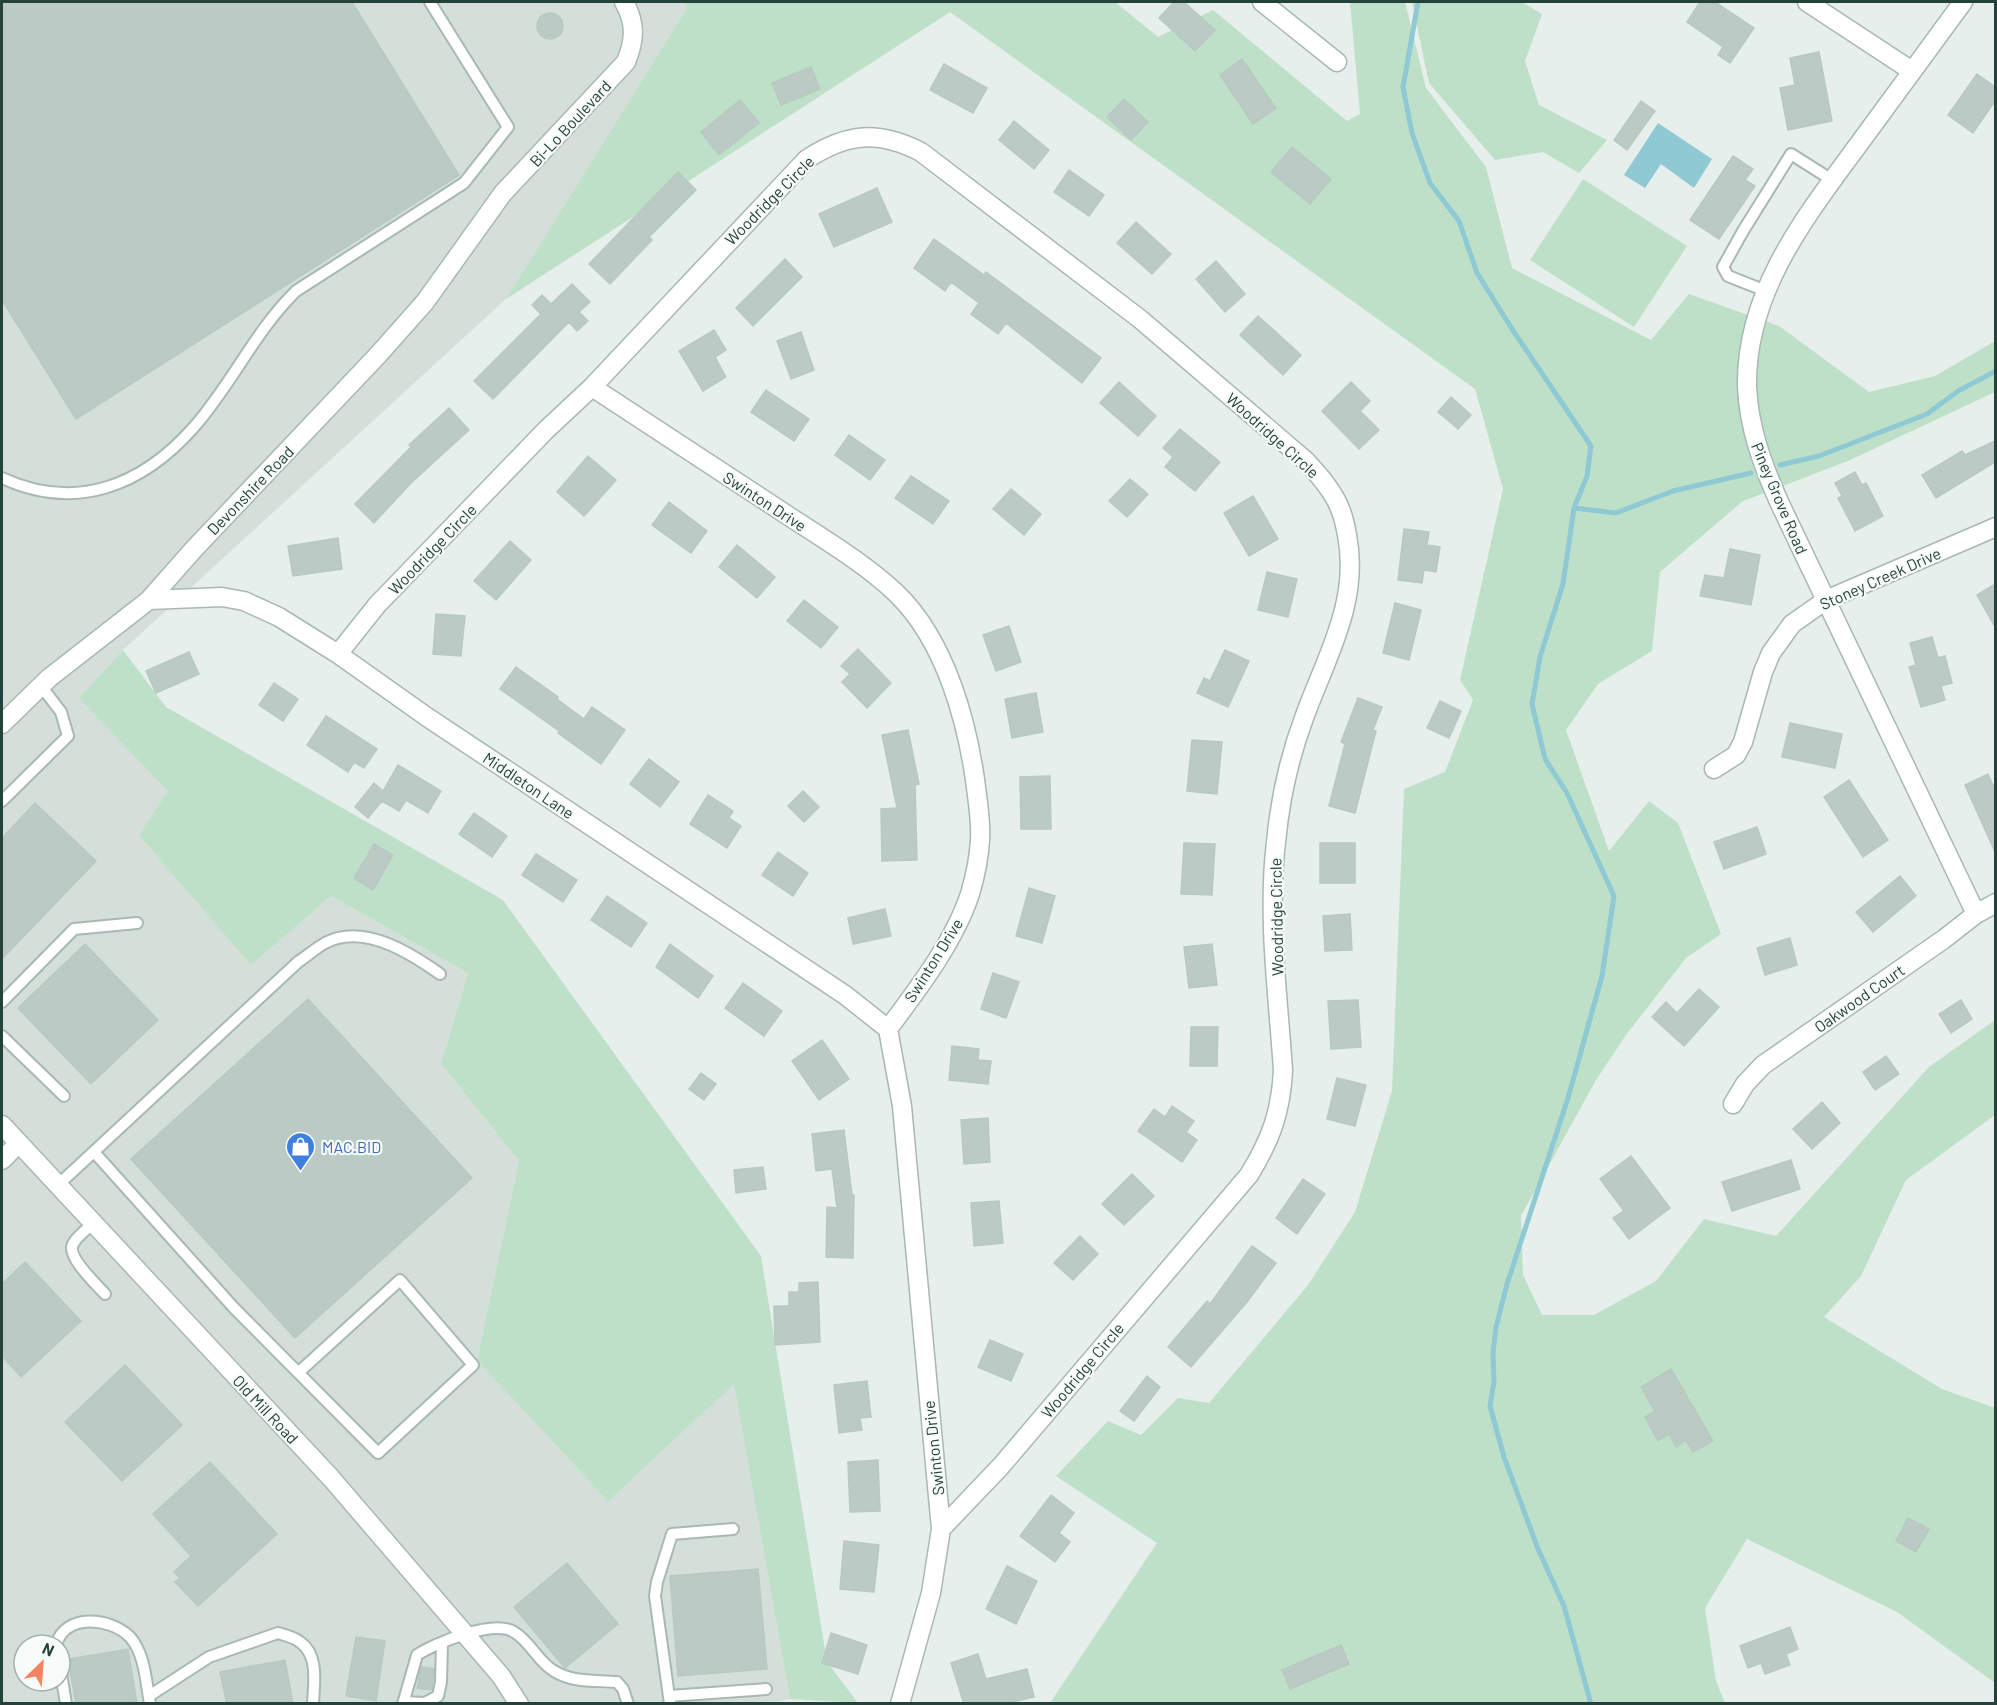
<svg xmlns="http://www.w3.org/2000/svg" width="1997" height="1705" font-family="Barlow,sans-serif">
  <rect width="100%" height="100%" fill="#e6efeb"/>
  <path fill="#d4dfda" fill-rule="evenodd" d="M2,2H683L687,8L506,299L123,650L80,698L169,791L252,964L331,896L468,973L441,1064L519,1161L477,1360L734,1383L790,1699L764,1704H2ZM24,1645H60V1681H24Z"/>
  <path fill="#bfe0c8" d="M683,2H1115L1158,37L1213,10L1347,121L1360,114L1350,2H1405L1426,88L1486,167L1512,268L1651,340L1689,294L1779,326L1869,392L1935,376L1995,341V392L1848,461L1743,501L1660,572L1652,651L1598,684L1566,730L1609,851L1649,801L1678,823L1721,934L1686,958L1626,1035L1596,1080L1521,1216L1523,1275L1542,1315H1594L1656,1281L1704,1219L1776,1236L1929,1067L1995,1020V1115L1906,1180L1861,1276L1824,1317L1942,1389L1995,1408V1683L1897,1612L1747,1539L1705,1608L1716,1681L1725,1703H1050L1157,1543L1056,1476L1108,1421L1141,1435L1178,1398L1209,1403L1308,1285L1355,1212L1392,1091L1404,789L1445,772L1473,700L1460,680L1503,489L1475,389L950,12L506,299L687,8Z
    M1412,2H1522L1542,14L1525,61L1539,105L1607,140L1579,173L1543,152L1495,160L1429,83Z
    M1583,179L1687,246L1634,327L1530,260Z
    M123,650L166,707L503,900L761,1256L827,1662L858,1703L790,1699L734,1384L608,1501L477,1360L519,1161L441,1064L468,973L331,896L251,965L139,835L168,791L79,698Z"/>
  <path fill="#8ec9d4" d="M1658,123L1712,159L1694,188L1661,164L1645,188L1624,175Z"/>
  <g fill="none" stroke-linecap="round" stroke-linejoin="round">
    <path stroke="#8ec9d4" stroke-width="5" d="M1418,2L1403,87L1412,133L1430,183L1459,221L1477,273L1512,329L1591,446L1587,476L1574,508L1563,584L1540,657L1532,704L1545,759L1567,793L1614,896L1602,976L1568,1098L1507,1284L1496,1327L1493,1353L1494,1381L1490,1406L1504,1457L1538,1549L1564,1606L1591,1704
      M1780,465L1819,456L1927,414L1958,391L1996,371
      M1574,508L1616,513L1673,491L1751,473"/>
  </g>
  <path fill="#bbcac4" stroke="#b8c9c2" stroke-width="1.5" d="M2,2H352L459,175L76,419L2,300Z
    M1174,2H1184L1215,30L1195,51L1159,18Z
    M1700,2H1715L1754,28L1730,63L1718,55L1723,47L1687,22Z
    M537 26a13 13 0 1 1 26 0a13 13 0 1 1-26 0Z
    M1819,52L1832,121L1788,130L1780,88L1795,85L1790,58Z
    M1242,59L1276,108L1253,124L1220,75Z
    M944,64L987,88L973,113L930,90Z
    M811,67L820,89L781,105L772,83Z
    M1977,74L1995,87V101L1973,133L1948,115Z
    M1124,99L1148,122L1131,140L1107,117Z
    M740,100L759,123L719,155L701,132Z
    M1641,101L1655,111L1627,150L1614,140Z
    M1014,121L1049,150L1034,169L999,140Z
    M1292,147L1331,179L1310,204L1271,172Z
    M1733,156L1753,169L1745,180L1755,186L1719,239L1690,220Z
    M1069,170L1104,195L1089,216L1054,192Z
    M678,172L696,190L649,237L652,240L610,284L589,264Z
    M877,188L892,222L834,247L819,214Z
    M1136,222L1171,254L1152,274L1117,243Z
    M934,239L984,275L986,272L1101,358L1082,383L1006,323L998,334L971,314L979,303L951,282L945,291L914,268Z
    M785,259L802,277L753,326L736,308Z
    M1216,261L1245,294L1225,312L1196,279Z
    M572,284L590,302L579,312L588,321L577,331L569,322L493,399L474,381L541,314L532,305L542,295L551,304Z
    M1258,316L1301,355L1283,375L1240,335Z
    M714,330L726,350L715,357L726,377L703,391L679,351Z
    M801,332L814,370L791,379L777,341Z
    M1119,382L1156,416L1138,436L1100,403Z
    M1351,382L1370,401L1360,411L1379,430L1359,449L1322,411Z
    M766,390L809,419L794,441L751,412Z
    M1451,397L1471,415L1458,429L1438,412Z
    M449,408L469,430L411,483L374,523L355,504L411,447L409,445Z
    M1180,429L1220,462L1195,491L1165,467L1173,457L1163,448Z
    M849,435L885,460L870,480L835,455Z
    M1995,441V462L1936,498L1922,475L1962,451L1965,455Z
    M588,456L616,480L584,516L557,492Z
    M1855,472L1862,485L1866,483L1883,516L1855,531L1838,498L1842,496L1835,483Z
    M911,476L949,501L933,524L895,498Z
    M1130,479L1148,494L1127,517L1109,501Z
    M1011,489L1041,514L1024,535L993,509Z
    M1253,496L1278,539L1249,556L1224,513Z
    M669,502L707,531L691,553L652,525Z
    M1404,529L1429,532L1427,545L1440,547L1436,572L1424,570L1422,583L1398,580Z
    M338,538L342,569L293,576L288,546Z
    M510,541L531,560L496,600L474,581Z
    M737,545L775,577L757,598L719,567Z
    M1730,549L1760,555L1751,605L1700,596L1705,575L1724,578Z
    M1267,572L1297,579L1288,617L1258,610Z
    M1995,584V627L1977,595Z
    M804,600L838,627L821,648L787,621Z
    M1395,603L1421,610L1409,660L1383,653Z
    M436,614L465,616L461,656L433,654Z
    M1009,626L1021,662L996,671L983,635Z
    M1932,637L1938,658L1945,656L1952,683L1941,686L1945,700L1921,707L1909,667L1916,665L1910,643Z
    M858,649L891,683L867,708L842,682L850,674L841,666Z
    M1225,650L1249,661L1228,707L1197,693L1204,678L1210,681Z
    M189,652L199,674L156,693L146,671Z
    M516,667L558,697L557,699L584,719L592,707L625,730L601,764L558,733L559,731L500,689Z
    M274,683L298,699L283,721L259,705Z
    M1036,693L1043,732L1012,738L1005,699Z
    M1358,698L1382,707L1373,730L1376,731L1355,813L1329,806L1345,744L1341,742Z
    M1440,701L1461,711L1449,738L1427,728Z
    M326,716L377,749L364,768L354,762L348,772L307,745Z
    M1790,723L1842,734L1835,768L1782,757Z
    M908,730L919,784L915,785L917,860L882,861L881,809L897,808L882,735Z
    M1192,740L1222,742L1217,794L1187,791Z
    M649,759L679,782L660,807L630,784Z
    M398,765L441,791L428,813L406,800L399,811L382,801L368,818L355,807L374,783L383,791Z
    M1988,774L1995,790V852L1965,785Z
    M1050,776L1051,829H1021L1020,777Z
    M1849,780L1888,840L1863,857L1824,797Z
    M803,791L819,807L804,822L788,806Z
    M708,795L733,811L729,818L741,826L727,848L690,824Z
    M35,803L96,861L2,959V838Z
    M474,813L507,836L492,857L459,834Z
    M1757,827L1766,854L1724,869L1714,842Z
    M1184,843L1215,844L1212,895L1181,894Z
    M1320,843H1355V883H1320Z
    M374,844L393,855L373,890L354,878Z
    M778,852L808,873L793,896L762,875Z
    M536,854L577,880L563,902L522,875Z
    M1900,876L1916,896L1873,932L1856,912Z
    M1029,888L1055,896L1042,943L1016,936Z
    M607,896L647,923L631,947L591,920Z
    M885,909L891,936L853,944L848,918Z
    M1350,914L1352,950L1325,951L1323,916Z
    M1790,938L1797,965L1765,975L1757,948Z
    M85,944L158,1020L91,1084L18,1008Z
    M670,944L713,976L698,998L656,967Z
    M1212,944L1217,985L1189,988L1184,947Z
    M993,973L1019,982L1006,1018L981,1009Z
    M743,983L782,1011L764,1036L725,1008Z
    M1699,989L1719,1007L1684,1046L1652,1017L1666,1002L1677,1013Z
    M308,999L472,1178L295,1338L131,1159Z
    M1358,1000L1361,1047L1331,1049L1328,1001Z
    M1961,1000L1972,1019L1951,1033L1939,1014Z
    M1191,1027H1218L1217,1066H1190Z
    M822,1040L849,1079L819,1100L792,1061Z
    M952,1046L979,1049L978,1060L991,1061L988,1084L949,1080Z
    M1886,1056L1899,1074L1875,1090L1863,1072Z
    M701,1073L716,1084L704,1100L689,1089Z
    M1337,1078L1366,1085L1355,1126L1327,1119Z
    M1822,1102L1840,1123L1812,1149L1793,1129Z
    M1172,1106L1194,1121L1186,1132L1197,1140L1182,1162L1138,1131L1154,1109L1165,1117Z
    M988,1118L990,1162L964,1164L961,1120Z
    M844,1130L852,1195H854L853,1258L826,1257L827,1207L837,1208L832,1169L816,1171L812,1134Z
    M1631,1156L1670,1208L1629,1239L1613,1218L1624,1211L1600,1179Z
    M1791,1160L1800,1189L1732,1211L1722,1182Z
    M763,1167L766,1189L736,1193L734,1170Z
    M1132,1174L1154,1196L1124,1225L1102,1204Z
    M1303,1179L1325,1194L1297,1234L1276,1218Z
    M999,1201L1003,1243L974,1246L971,1203Z
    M1080,1236L1098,1254L1073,1280L1054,1263Z
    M1252,1246L1276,1263L1247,1302L1191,1367L1168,1347L1207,1301L1210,1304Z
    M25,1262L81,1321L21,1377L2,1356V1284Z
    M818,1282L820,1342L775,1345L774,1306H789V1292H799V1283Z
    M990,1340L1023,1354L1011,1381L978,1367Z
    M125,1365L182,1425L122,1481L65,1422Z
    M1671,1369L1713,1441L1693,1452L1686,1440L1676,1447L1669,1434L1658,1441L1645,1417L1655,1411L1641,1387Z
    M1147,1376L1160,1387L1134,1421L1120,1411Z
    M867,1381L871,1417L860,1418L862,1430L839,1433L834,1385Z
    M878,1460L880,1511L850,1512L848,1462Z
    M210,1462L277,1534L198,1606L175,1582L180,1578L174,1572L191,1556L153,1514Z
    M1051,1495L1074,1513L1059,1533L1070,1542L1055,1562L1020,1536Z
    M1908,1518L1929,1529L1916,1552L1896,1541Z
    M844,1541L879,1545L874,1592L840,1589Z
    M567,1563L618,1624L565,1668L514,1607Z
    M1007,1566L1037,1581L1016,1624L986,1609Z
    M758,1569L767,1669L678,1676L670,1576Z
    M1790,1627L1798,1649L1786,1654L1790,1665L1765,1674L1761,1663L1748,1668L1740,1646Z
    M831,1633L867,1645L858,1674L822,1663Z
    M356,1637L385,1641L376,1701L346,1696Z
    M1341,1645L1349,1664L1290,1689L1282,1670Z
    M128,1649L137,1704H76L68,1659Z
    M978,1654L986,1679L1027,1669L1034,1697L1005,1704H964L951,1663Z
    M285,1660L293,1704H227L220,1672Z
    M421,1667L434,1669L432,1690L417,1688Z"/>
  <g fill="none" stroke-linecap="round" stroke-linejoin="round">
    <defs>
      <path id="service" d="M1766,291L1728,276L1723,267L1743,231L1791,154L1832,180
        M2,478C76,512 142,486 194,427C232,384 255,331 296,291L464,183L508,127L430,2
        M2,801L68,736L61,712L41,686
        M2,1002L74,929L137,923
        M2,1036L64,1096
        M94,1152L234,1308L378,1453L473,1365L400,1280L299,1372
        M58,1185L298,962C307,956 316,948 325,943C363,923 409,952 440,974
        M94,1223C87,1229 77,1236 73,1244C66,1256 96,1284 105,1294
        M56,1645C65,1613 110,1617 130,1637C145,1654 146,1682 150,1704
        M60,1667L66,1704
        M149,1696L209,1657L278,1633C284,1635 294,1637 300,1642C319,1655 314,1683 313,1704
        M669,1696L766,1689
        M405,1702L425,1703L438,1696L441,1682L442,1644
        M403,1704L417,1655C435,1643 494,1619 514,1632C530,1641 538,1662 554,1671C573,1683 595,1680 617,1682L623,1689L628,1704
        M670,1704L655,1596L657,1582L672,1534L733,1529"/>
      <path id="minor" d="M1262,2L1337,62
        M1807,2L1912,71
        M1963,2C1930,47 1897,92 1864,137C1810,211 1745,289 1747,387C1749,429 1763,466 1780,504L1976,914
        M592,387C655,428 718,470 781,511C820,537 862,561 896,593C947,642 969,727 977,795C979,810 981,825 980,840C979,858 975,877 970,894C954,942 918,989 888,1029L902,1106L941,1529L931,1593L900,1704
        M149,600L222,597L244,601L279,617L338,654L427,717L845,995L888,1029
        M338,654L377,605L546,430L592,387L807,159C847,133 878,130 921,152L1140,319L1306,461C1317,473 1328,485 1336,500C1342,511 1345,523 1347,535C1360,602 1326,657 1304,718C1289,758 1280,800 1276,842C1267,917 1278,995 1283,1070C1281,1112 1271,1139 1249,1175L1001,1466L941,1529
        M2,724L49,678L149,600L194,549L378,355L425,302L503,193L626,62C635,40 636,23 624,2
        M1714,769L1736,755L1743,742L1763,672L1771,653L1792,624L1826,600L1996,527
        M1733,1104L1745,1084L1763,1065L1944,939L1976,914L1996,903
        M2,1125L331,1478L501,1676L519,1704
        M2,1160L18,1144"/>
    </defs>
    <use href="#service" stroke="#a8b8b2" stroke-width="14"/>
    <use href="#minor" stroke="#a8b8b2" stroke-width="21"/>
    <use href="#service" stroke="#fff" stroke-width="10"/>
    <use href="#minor" stroke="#fff" stroke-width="18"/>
  </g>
  <defs>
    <symbol id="shop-pin" viewBox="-11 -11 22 30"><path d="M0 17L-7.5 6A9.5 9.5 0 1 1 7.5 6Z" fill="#3f7fe0" stroke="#f7fbf9"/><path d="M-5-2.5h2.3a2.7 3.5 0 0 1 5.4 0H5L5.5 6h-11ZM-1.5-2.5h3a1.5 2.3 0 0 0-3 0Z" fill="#fff"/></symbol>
  </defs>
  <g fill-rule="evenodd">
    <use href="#shop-pin" x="284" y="1130" width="33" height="45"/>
  </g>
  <g text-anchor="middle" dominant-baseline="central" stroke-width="4.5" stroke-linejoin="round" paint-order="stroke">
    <g font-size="16" fill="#24423a" stroke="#f7fbf9">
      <text transform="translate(570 123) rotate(-47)">Bi-Lo Boulevard</text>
      <text transform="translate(769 200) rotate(-45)">Woodridge Circle</text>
      <text transform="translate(1273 435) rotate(42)">Woodridge Circle</text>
      <text transform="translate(250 490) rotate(-46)">Devonshire Road</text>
      <text transform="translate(1780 498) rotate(67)">Piney Grove Road</text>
      <text transform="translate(765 501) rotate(33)">Swinton Drive</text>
      <text transform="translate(432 549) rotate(-46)">Woodridge Circle</text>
      <text transform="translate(1880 578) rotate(-24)">Stoney Creek Drive</text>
      <text transform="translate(529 785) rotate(34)">Middleton Lane</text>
      <text transform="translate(1276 917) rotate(-91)">Woodridge Circle</text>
      <text transform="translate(933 960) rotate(-58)">Swinton Drive</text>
      <text transform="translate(1859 998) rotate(-35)">Oakwood Court</text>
      <text transform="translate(1082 1370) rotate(-50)">Woodridge Circle</text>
      <text transform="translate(266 1409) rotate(47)">Old Mill Road</text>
      <text transform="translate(933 1448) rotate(-96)">Swinton Drive</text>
    </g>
    <g font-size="16" fill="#366cbe" stroke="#f7fbf9" text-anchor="start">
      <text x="322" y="1146">MAC.BID</text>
    </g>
  </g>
  <rect width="1997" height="1705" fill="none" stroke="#24423a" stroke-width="6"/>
  <g transform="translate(42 1663) rotate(25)"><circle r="28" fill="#f7fbf9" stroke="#a3b1ad" stroke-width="1.5"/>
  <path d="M0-4.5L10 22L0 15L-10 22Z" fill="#f4845f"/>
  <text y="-9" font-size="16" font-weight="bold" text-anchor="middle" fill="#24423a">N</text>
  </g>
</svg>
